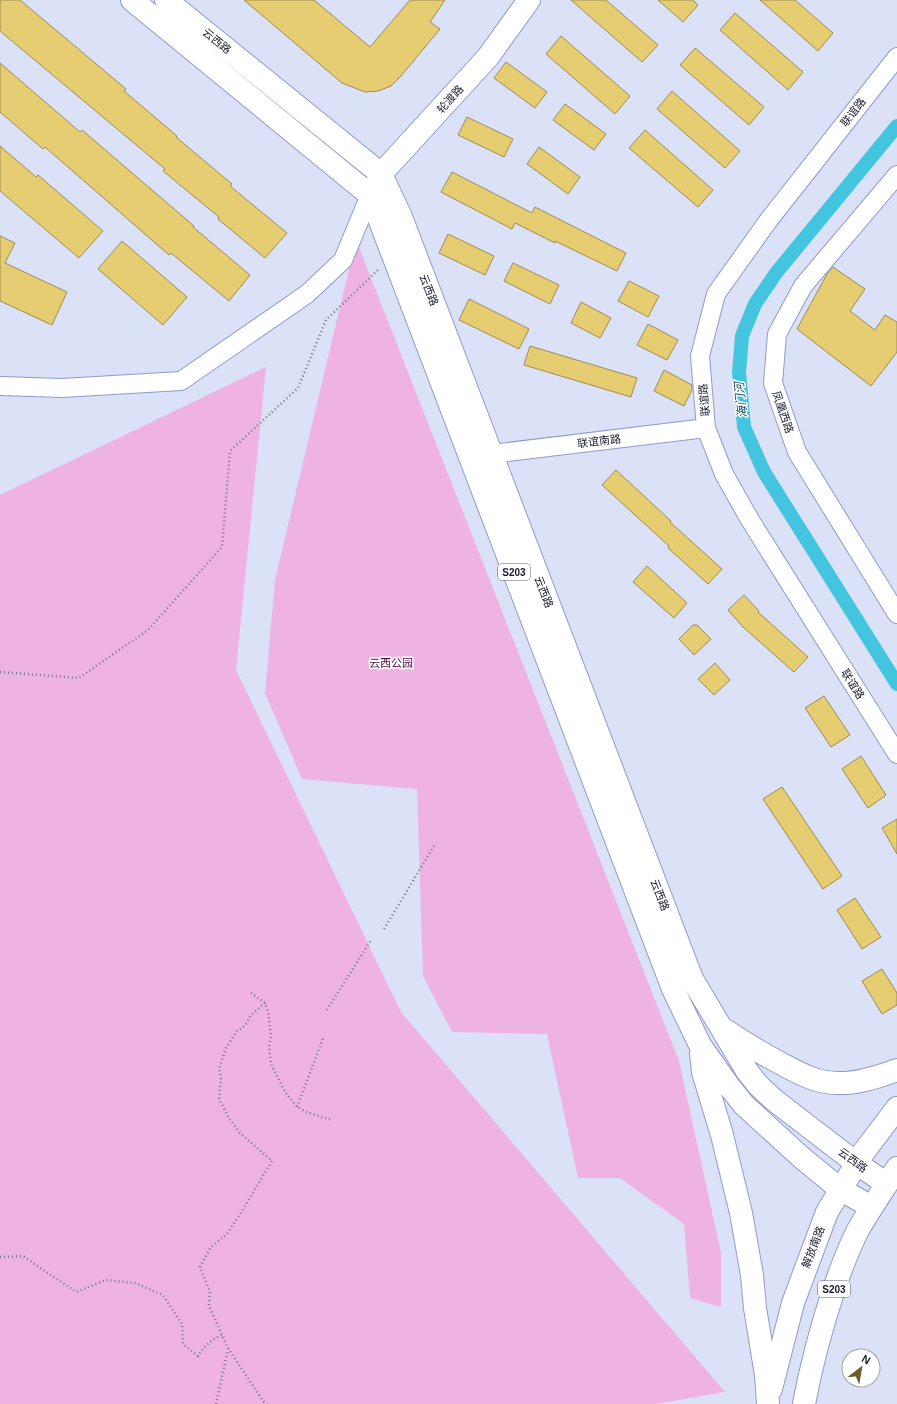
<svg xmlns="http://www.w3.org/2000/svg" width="897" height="1404" font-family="Arial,'Noto Sans SC',sans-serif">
  <rect width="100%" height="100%" fill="#dbe1f7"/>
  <path fill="#eeb3e2" d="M356,240L679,1061L721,1253V1307L690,1298L684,1224L620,1178H578L547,1034L452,1032L423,976L417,789L302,779L265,693L275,580Z
    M266,367L236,670L401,1012L725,1392L655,1404H0V495Z"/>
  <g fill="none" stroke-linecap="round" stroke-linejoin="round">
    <path stroke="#43c5df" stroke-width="14" d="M897,126L776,273L755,304L742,336L739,372L744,427L764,472L897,684"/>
  </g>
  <path fill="#e7cd71" stroke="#9b8b55" d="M0,0H20L126,89L124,91L177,136L176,137L232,184L230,186L287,233L265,258L218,219L219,217L163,171L165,169L0,31Z
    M244,0H314L370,47L410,0H445L430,22L440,29L401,76L391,86L378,91L365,92L342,83Z
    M571,0H606L658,45L642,62Z
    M658,0H693L698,5L683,22Z
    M760,0H795L833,33L818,51Z
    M735,13L803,72L788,90L720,30Z
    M561,36L630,96L615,114L546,54Z
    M695,48L764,107L749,125L680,65Z
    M506,62L547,92L535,108L494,78Z
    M0,63L80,132L82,130L194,226L193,227L250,275L229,301L171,253L169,255L45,147L43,149L0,112Z
    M672,91L740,151L725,168L657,109Z
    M565,104L606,134L594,150L553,120Z
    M467,117L513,139L504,157L458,135Z
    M645,130L713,190L698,207L629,148Z
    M0,146L36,177L38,175L103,231L79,258L0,191Z
    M539,147L580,177L568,194L527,164Z
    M452,172L532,213L535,207L626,253L617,271L555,241V243L515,223L512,229L441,192Z
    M448,234L494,256L485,275L439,253Z
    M0,236L15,243L5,263L67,292L52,325L0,301Z
    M122,241L187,297L163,325L98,269Z
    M513,263L559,285L550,304L504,281Z
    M833,267L865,289L850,311L875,330L885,315L897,322V352L871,386L797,329L827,274Z
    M629,281L659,296L648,317L618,301Z
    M469,299L529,329L519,349L459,320Z
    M581,302L611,318L600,338L571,323Z
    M648,324L678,340L667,360L637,345Z
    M530,346L637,378L631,397L524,365Z
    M664,370L692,385V390L684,406L654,391Z
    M616,470L671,521L670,522L722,569L708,584L668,548L669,546L602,485Z
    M647,566L687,603L674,618L633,582Z
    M744,595L759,611L758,612L808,657L794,672L744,628L728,610Z
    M693,625H697L711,639L694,655L679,639Z
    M715,663L730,680L714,695L698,679Z
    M824,696L850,735L831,747L805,708Z
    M861,756L886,795L868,808L842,769Z
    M782,787L842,876L823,889L763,799Z
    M897,819V854L882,828Z
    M855,898L881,937L862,949L837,910Z
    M882,969L897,993V1005L882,1014L862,981Z"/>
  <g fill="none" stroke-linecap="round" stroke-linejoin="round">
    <defs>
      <path id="minor" d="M897,57L768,221L716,294L700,356L706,428L724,474L750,520L897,754
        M897,175L803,286L777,334L773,383L797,452L897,614
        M0,386L62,388L181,381L307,294L343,260L370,195
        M491,454L706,428"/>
      <path id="major" d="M132,0L370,195L673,989L700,1045L728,1085L744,1105L802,1158L840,1189L871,1207
        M166,0L381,174L401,217L692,979L747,1071L758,1085L774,1100L856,1163L887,1184
        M375,187L381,174L488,57L529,0
        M725,1030C743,1042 761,1053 780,1063C799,1073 816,1083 837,1083C857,1084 878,1077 897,1070
        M701,1053L703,1072L722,1135L741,1213L752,1275L755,1308L766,1375L768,1404
        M771,1389L793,1303L827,1212L863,1153L897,1108
        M804,1404C811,1366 821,1329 833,1292C840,1271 848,1250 858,1230C870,1209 884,1189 897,1168"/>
    </defs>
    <use href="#minor" stroke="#8f9bcd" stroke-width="20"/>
    <use href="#major" stroke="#8f9bcd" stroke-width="24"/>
    <path stroke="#72778b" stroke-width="2.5" stroke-dasharray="1 3" stroke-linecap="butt" d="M0,672L79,678L148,630L222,547L230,451L298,388L326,320L380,268
      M384,929L434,846
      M251,993L265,1003L268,1012L271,1036L269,1047L271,1064L285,1092L297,1107L309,1113L332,1120
      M265,1003L251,1015L245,1026L237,1031L226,1048L219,1069L221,1079L219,1099L229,1118L239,1132L272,1161L242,1211L227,1234L211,1247L200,1267L210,1292L209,1306L228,1348L263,1401L267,1404
      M327,1010L371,940
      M297,1107L324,1036
      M0,1257L23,1256L76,1292L106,1280L135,1283L163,1295L182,1324L183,1344L198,1356C204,1346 212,1339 222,1335
      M216,1404L228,1349"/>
    <use href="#minor" stroke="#fff" stroke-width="18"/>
    <use href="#major" stroke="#fff" stroke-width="22"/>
  </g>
  <g text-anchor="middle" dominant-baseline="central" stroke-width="3" stroke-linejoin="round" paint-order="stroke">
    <g fill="#fff" stroke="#5d5f6d" stroke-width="1">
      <rect x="498" y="564" width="32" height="16" rx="3"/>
      <rect x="818" y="1281" width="32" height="16" rx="3"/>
    </g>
    <g font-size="10" font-weight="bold" fill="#171b2e">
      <text x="514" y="572">S203</text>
      <text x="834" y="1289">S203</text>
    </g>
    <g font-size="11" fill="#171b2e" stroke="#fff">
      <text transform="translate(217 41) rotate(39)">云西路</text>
      <text transform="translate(450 99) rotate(-48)">轮渡路</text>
      <text transform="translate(853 112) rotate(-52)">联谊路</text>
      <text transform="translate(429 290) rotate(69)">云西路</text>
      <text transform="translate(704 400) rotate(-95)">联谊路</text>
      <text transform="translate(783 412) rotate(71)">凤凰西路</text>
      <text transform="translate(599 441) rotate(-7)">联谊南路</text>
      <text transform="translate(544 592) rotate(69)">云西路</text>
      <text transform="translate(853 684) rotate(58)">联谊路</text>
      <text transform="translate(660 895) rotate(69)">云西路</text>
      <text transform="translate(853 1160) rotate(36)">云西路</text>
      <text transform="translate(813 1247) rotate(-69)">解放南路</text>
    </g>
    <g font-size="11" fill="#4f0f47" stroke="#fff">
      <text x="391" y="663">云西公园</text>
    </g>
    <g font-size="12" font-style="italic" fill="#124a55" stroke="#fff">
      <text transform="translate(741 400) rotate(-96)">海门河</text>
    </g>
  </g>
  <g transform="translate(861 1368) rotate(31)"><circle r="19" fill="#ffffff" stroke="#a2a4ab"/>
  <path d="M0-3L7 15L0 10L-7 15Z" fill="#6c5d2b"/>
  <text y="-6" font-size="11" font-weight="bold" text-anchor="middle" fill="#171b2e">N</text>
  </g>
</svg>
